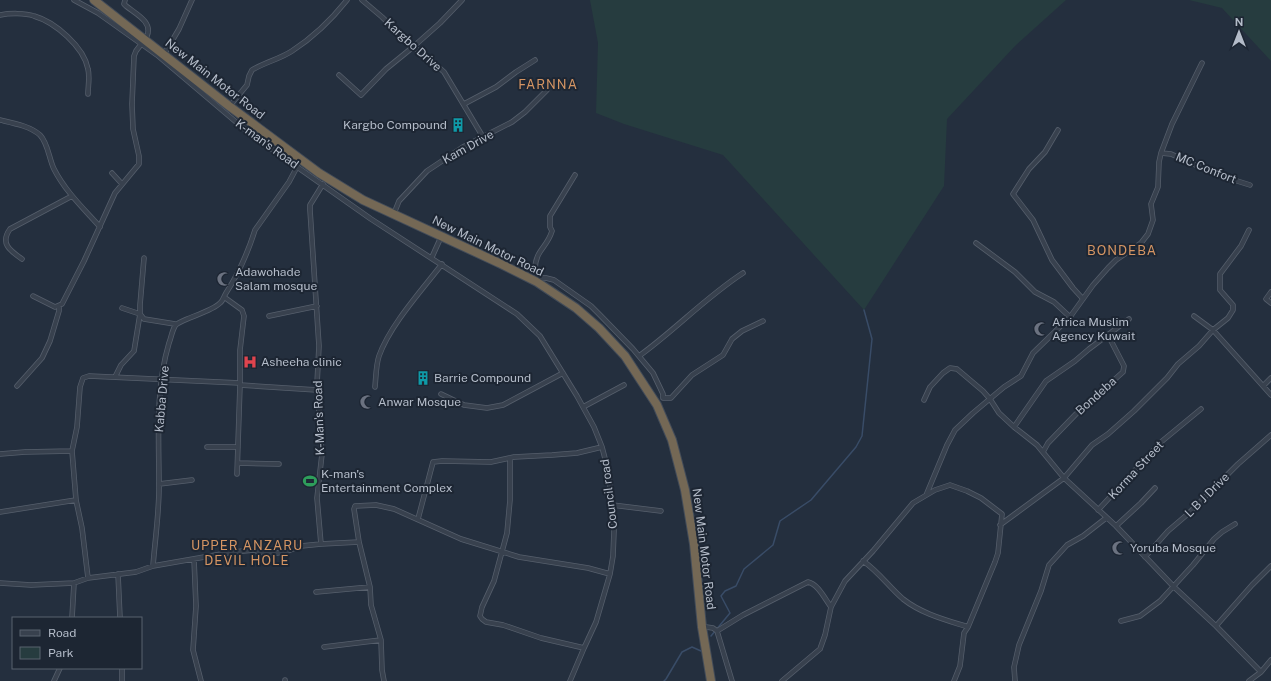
<svg xmlns="http://www.w3.org/2000/svg" width="1271" height="681" font-family="'Public Sans',sans-serif">
  <rect width="100%" height="100%" fill="#242f3e"/>
  <path fill="#263c3f" d="M590,0H1066L1015,46L947,119L944,186L864,310L723,155L624,124L596,113L598,43Z
    M1189,0H1271V61L1222,8Z"/>
  <g fill="none" stroke-linecap="round" stroke-linejoin="round">
    <path stroke="#394c67" stroke-width="1.5" d="M711,636L730,613L721,596L725,591L736,586L744,569L773,545L780,521L811,500L856,447L862,436L872,339L864,310
      M664,681L666,679L682,652L692,647L701,651"/>
    <defs>
      <path id="street" d="M74,0L98,13L157,55L249,133L371,219L517,314L540,336L577,396L594,427L602,447L608,470L612,505L614,531L613,556L610,574L596,622L584,648L570,681
        M125,0L124,4L126,6C136,14 153,22 147,36
        M362,0L382,17L413,47L423,53L444,72L483,137
        M0,15C10,13 25,13 34,16C55,22 84,47 88,69C90,77 88,86 88,94
        M166,51L179,29L192,0
        M339,75L361,95L386,69L413,47L440,23L462,0
        M233,102L247,85L249,76L252,70C265,62 280,59 292,51C312,38 332,19 347,0
        M464,104L496,87L516,72L535,60
        M0,120C13,123 30,126 40,135C48,143 49,159 54,169C65,191 84,209 100,227
        M1058,130L1045,152L1029,169L1013,194L1033,220L1052,260L1073,288L1083,299
        M1161,153L1171,154L1218,175L1250,185
        M112,173L122,184
        M323,184L310,205V210L319,346L317,384L322,454L317,498L321,544L359,542
        M395,211L399,201L427,171L463,147L512,122L525,112L547,90
        M976,243L1015,272L1035,292L1054,302L1070,317
        M432,257L441,237
        M144,258L140,305V314L144,319L175,324
        M22,259C9,250 0,243 10,229L72,196
        M541,278H546L554,280L591,306L600,315L633,349L653,373L663,394V398
        M540,279L541,278L535,270C535,250 547,248 552,231L550,227V216L575,175
        M1271,292L1266,299L1271,303
        M33,296L55,307L62,304L84,261L115,193L139,164V156L133,129L132,104L134,56L136,51L142,43
        M224,297L242,310L244,316L240,350V385L237,474
        M269,316L317,306
        M1194,316L1213,330L1271,395
        M639,356C675,330 706,297 743,273
        M115,377L121,365L134,351L140,314L122,308
        M240,385L317,390
        M17,386L42,358L50,341L59,311V306
        M1263,386L1271,378
        M375,387C376,376 376,365 379,356C390,325 422,290 442,264
        M441,394L464,405L487,408L503,405L563,373
        M663,398H671L692,375L723,355L732,339L742,331L763,321
        M924,400L930,387L943,373L950,368L957,369L983,391L990,399L999,413L1014,427L1037,445L1064,478L1116,526L1174,587L1216,626L1261,672
        M583,407L624,385
        M1014,427L1046,381L1075,361L1089,349L1129,319
        M207,447H238
        M1043,452L1048,443L1076,414L1123,372L1124,366L1108,335
        M0,454L25,452L72,451
        M511,458L510,460V500L507,533L494,581L482,607L480,616L482,619L486,622L503,625L541,638L584,648
        M238,463L279,464
        M159,484L192,480
        M927,493L947,445L955,430L973,413L1004,387L1021,376L1033,353L1070,317L1093,285L1108,268L1116,260L1141,243L1148,234L1153,220L1151,204L1158,187L1159,162L1161,153L1172,124L1202,63
        M612,505L661,511
        M1098,510L1161,442L1201,409
        M0,512L76,500
        M418,519L433,462L442,461L491,462L514,457L552,455L577,453L602,447
        M1000,525L1064,478L1092,445L1108,434L1134,411L1167,378L1178,364L1199,346L1213,330L1228,318L1233,310V305L1220,290V274L1241,246L1249,230
        M1116,526L1141,503L1155,488
        M1145,557L1168,531L1189,513L1238,464L1271,435
        M194,559L196,606L193,650L201,681
        M863,561C879,572 889,587 903,599C922,614 946,620 968,627
        M153,566C155,540 159,514 159,487C159,439 155,390 169,343C171,338 172,331 175,326C178,320 212,312 220,303C223,301 224,296 226,293C239,273 248,252 255,230L289,182L297,167
        M118,574L120,618
        M88,578L82,528L76,500L72,451L77,427L80,387L83,378L89,376L240,383
        M0,583L31,585L74,583
        M316,592L370,587
        M72,618L74,583L88,578L136,572L153,566L233,552L254,550L263,553H277L285,552L301,546L321,544
        M1121,621L1140,616L1160,601L1193,565L1214,539L1222,532L1235,524
        M1216,626L1252,585L1271,566
        M706,627L713,628L717,631L732,681
        M717,631L743,615L808,582C818,584 825,599 831,607
        M324,647L381,640
        M122,668V681
        M285,680V681
        M54,681L60,668
        M384,681L382,670L381,640L371,605L370,587L359,542L354,509L355,506L376,505L394,509L461,539L519,557L588,568L610,574
        M782,681L820,649L825,635L831,607L845,581L873,551L913,503L935,490L950,485L967,491L981,498L1002,514L998,553L995,562L968,627L964,633L960,666L954,681
        M1015,681L1014,667L1019,645L1041,591L1049,565L1067,545L1083,536L1106,518
        M1249,681L1261,672L1271,660"/>
      <path id="highway" d="M94,0L229,106L319,173L363,200L499,263L537,282L576,308L599,328L625,356L657,405L672,440L685,490L694,544L702,627L711,681"/>
    </defs>
    <use href="#street" stroke="#565f6c" stroke-width="5.5"/>
    <use href="#highway" stroke="#434c59" stroke-width="10"/>
    <use href="#street" stroke="#38414e" stroke-width="4"/>
    <use href="#highway" stroke="#746855" stroke-width="8"/>
  </g>
  <defs>
    <symbol id="building-bare" viewBox="-9 -9 18 18"><path d="M-4-6H4V6H1V3H-1V6H-4ZM-2.5-4.3h1.7v1.8h-1.7ZM.8-4.3h1.7v1.8H.8ZM-2.5-1h1.7V.8h-1.7ZM.8-1h1.7V.8H.8Z" fill="#0f9aa8" stroke="#1d2633" stroke-width="2.5" paint-order="stroke"/></symbol>
    <symbol id="mosque-bare" viewBox="-9 -9 18 18"><path d="M3.5-4.9A6 6 0 1 0 3.5 4.9A5 5 0 1 1 3.5-4.9Z" fill="#6b7280" stroke="#1d2633" stroke-width="2.5" paint-order="stroke"/></symbol>
    <symbol id="hospital-bare" viewBox="-9 -9 18 18"><path d="M-5-5h3v3.5h4V-5h3V5h-3V1.5h-4V5h-3Z" fill="#e0444e" stroke="#1d2633" stroke-width="2.5" paint-order="stroke"/></symbol>
    <symbol id="stadium-bare" viewBox="-9 -9 18 18"><path d="M0-5a6.5 5 0 1 0 0 10a6.5 5 0 1 0 0-10ZM-3.5-1.8h7v3.6h-7Z" fill="#2e9e5b" stroke="#1d2633" stroke-width="2.5" paint-order="stroke"/></symbol>
  </defs>
  <g fill-rule="evenodd">
    <use href="#building-bare" x="448" y="115" width="20" height="20"/>
    <use href="#mosque-bare" x="214" y="269" width="20" height="20"/>
    <use href="#mosque-bare" x="1031" y="319" width="20" height="20"/>
    <use href="#hospital-bare" x="240" y="352" width="20" height="20"/>
    <use href="#building-bare" x="413" y="368" width="20" height="20"/>
    <use href="#mosque-bare" x="357" y="392" width="20" height="20"/>
    <use href="#stadium-bare" x="300" y="471" width="20" height="20"/>
    <use href="#mosque-bare" x="1109" y="538" width="20" height="20"/>
  </g>
  <g text-anchor="middle" dominant-baseline="central" stroke-width="4" stroke-linejoin="round" paint-order="stroke">
    <g font-size="12" fill="#b4bcc9" stroke="#1d2633">
      <text transform="translate(413 45) rotate(42)">Kargbo Drive</text>
      <text transform="translate(215 79) rotate(38)">New Main Motor Road</text>
      <text transform="translate(267 144) rotate(36)">K-man's Road</text>
      <text transform="translate(468 147) rotate(-29)">Kam Drive</text>
      <text transform="translate(1206 168) rotate(22)">MC Confort</text>
      <text transform="translate(488 246) rotate(26)">New Main Motor Road</text>
      <text transform="translate(1096 396) rotate(-42)">Bondeba</text>
      <text transform="translate(162 399) rotate(-85)">Kabba Drive</text>
      <text transform="translate(319 418) rotate(-92)">K-Man's Road</text>
      <text transform="translate(1136 470) rotate(-47)">Korma Street</text>
      <text transform="translate(609 494) rotate(-97)">Council road</text>
      <text transform="translate(1207 495) rotate(-45)">L B J Drive</text>
      <text transform="translate(704 549) rotate(83)">New Main Motor Road</text>
    </g>
    <g font-size="12" fill="#b4bcc9" stroke="#1d2633" text-anchor="start">
      <text x="447" y="125" text-anchor="end">Kargbo Compound</text>
      <text x="235" y="272">Adawohade<tspan x="235" dy="14">Salam mosque</tspan></text>
      <text x="1052" y="322">Africa Muslim<tspan x="1052" dy="14">Agency Kuwait</tspan></text>
      <text x="261" y="362">Asheeha clinic</text>
      <text x="434" y="378">Barrie Compound</text>
      <text x="378" y="402">Anwar Mosque</text>
      <text x="321" y="474">K-man's<tspan x="321" dy="14">Entertainment Complex</tspan></text>
      <text x="1130" y="548">Yoruba Mosque</text>
    </g>
    <g font-size="13" letter-spacing="1" fill="#d59563" stroke="#1d2633">
      <text x="548" y="84">FARNNA</text>
      <text x="1122" y="250">BONDEBA</text>
      <text x="247" y="545">UPPER ANZARU<tspan x="247" dy="15">DEVIL HOLE</tspan></text>
    </g>
  </g>
  <rect x="12" y="617" width="130" height="52" fill="#1d2633" stroke="#59626f"/>
  <rect x="20" y="630" width="20" height="6" fill="#38414e" stroke="#59626f"/>
  <text x="48" y="637" font-size="12" fill="#b4bcc9">Road</text>
  <rect x="20" y="647" width="20" height="12" fill="#263c3f" stroke="#59626f"/>
  <text x="48" y="657" font-size="12" fill="#b4bcc9">Park</text>
  <g transform="translate(1239 32)" stroke="#1d2633" stroke-width="3" paint-order="stroke">
  <path d="M0-3L7 15L0 10L-7 15Z" fill="#b4bcc9"/>
  <text y="-6" font-size="11" font-weight="bold" text-anchor="middle" fill="#b4bcc9">N</text>
  </g>
</svg>
